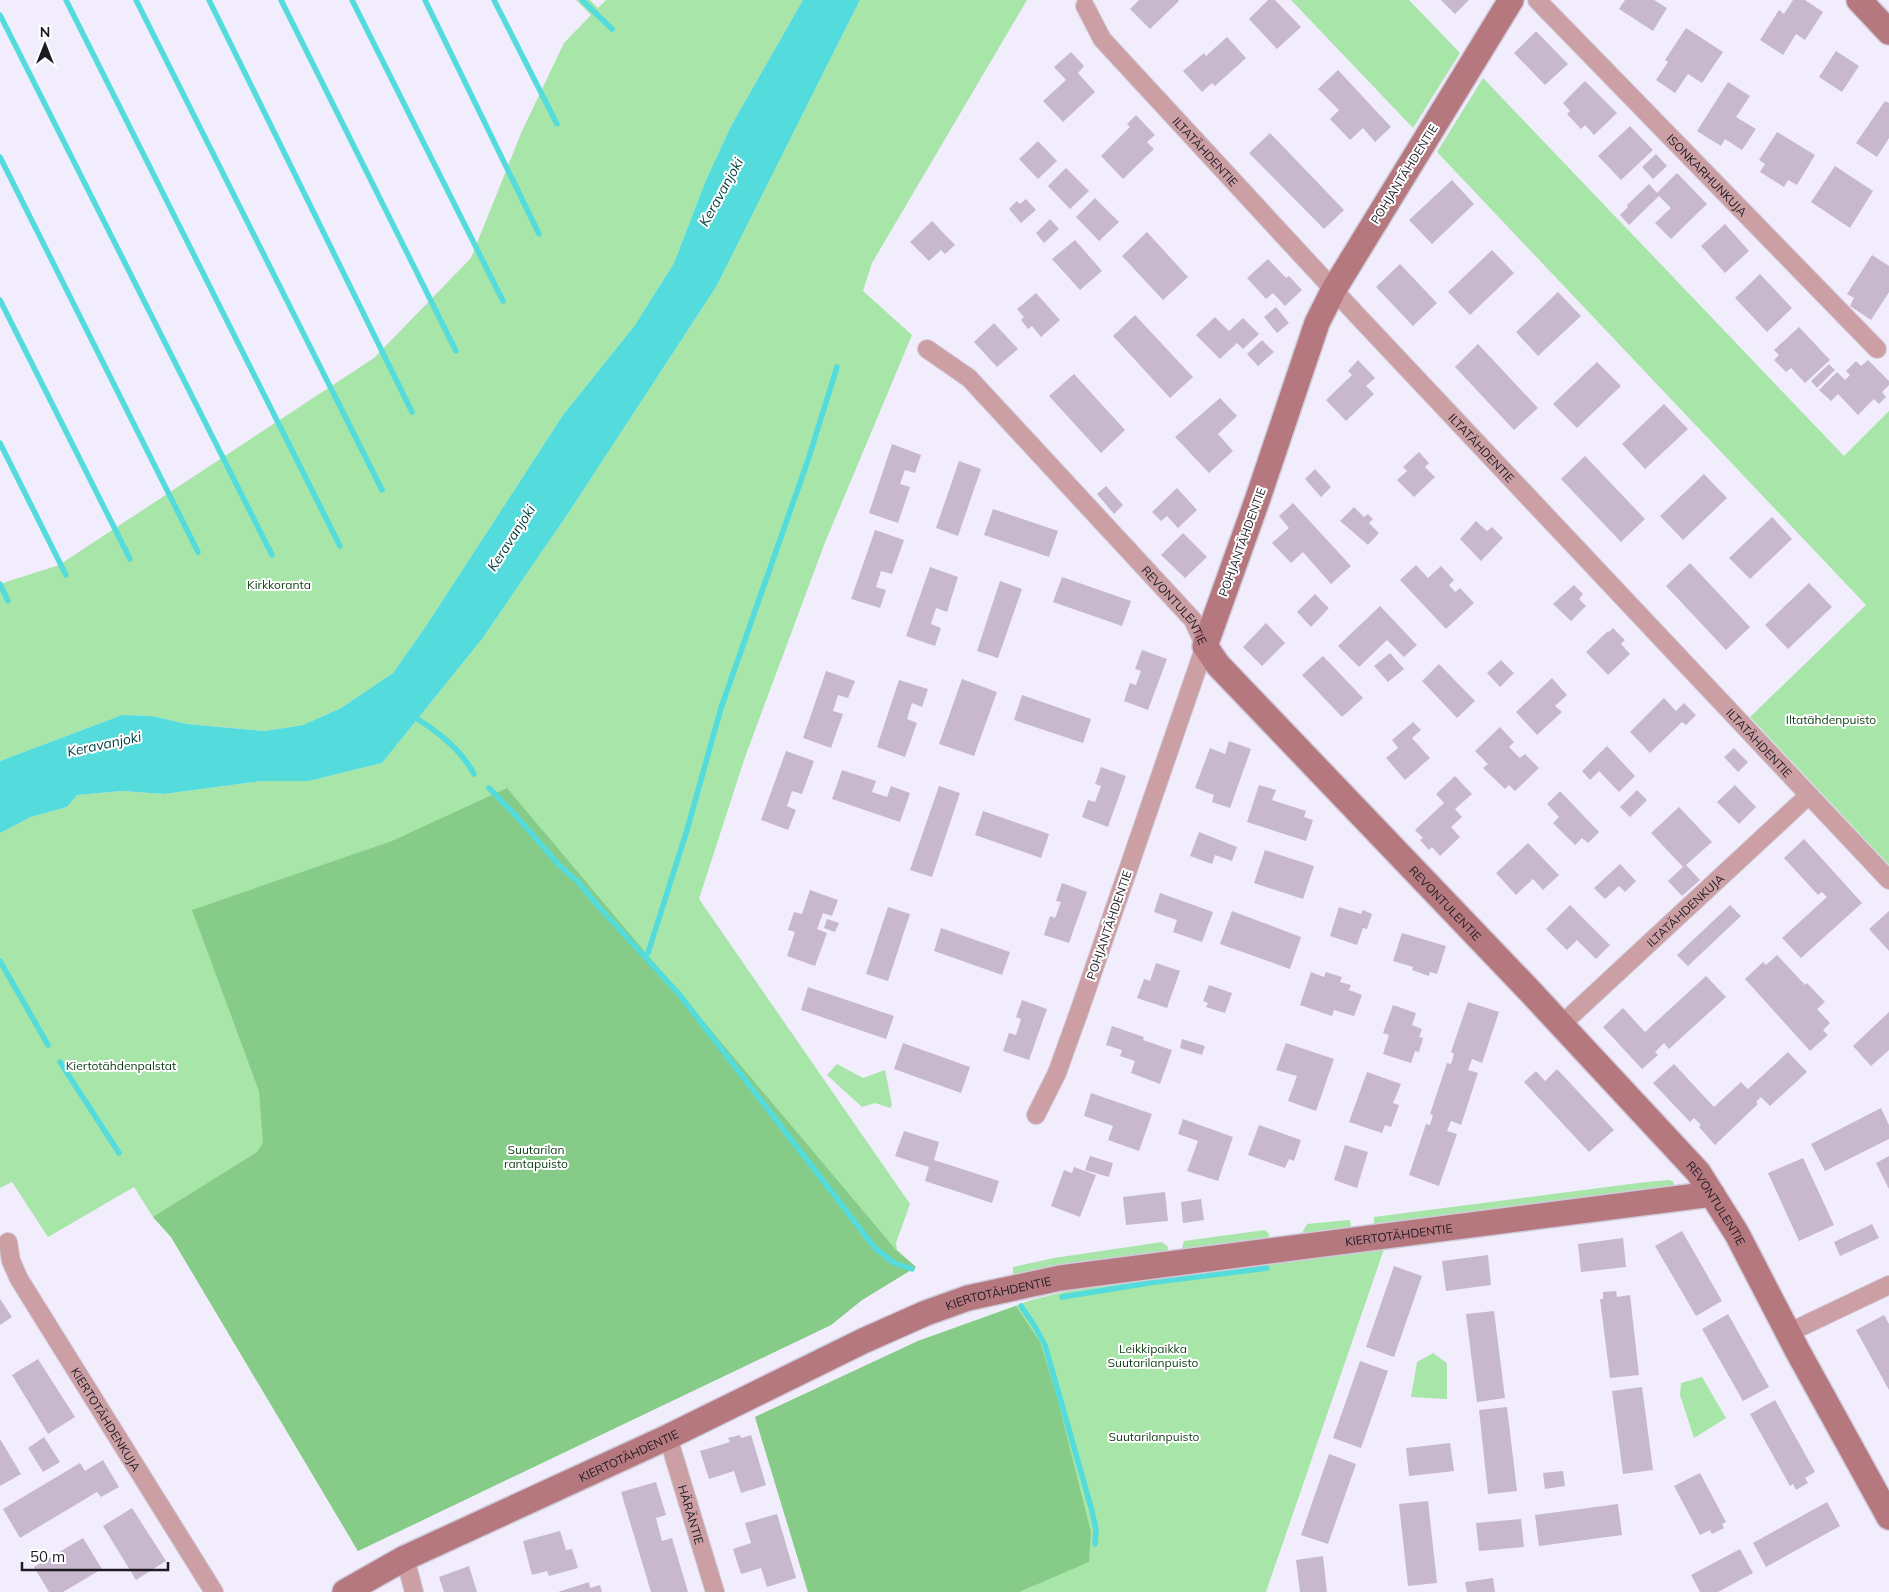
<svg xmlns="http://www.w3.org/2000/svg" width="1889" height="1592" font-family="Mulish,sans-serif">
  <rect width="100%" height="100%" fill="#f2edfd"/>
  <path fill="#a7e5a8" d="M576,0H590L598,8L606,0H803L731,126L706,180L674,263L635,325L563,415L426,626L393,673L341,708L303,725L264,731L187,724L152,716L122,715L0,761V584L59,565L374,358L471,258L522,131L564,43L591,15Z
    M860,0H1027L872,263L863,291L912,335L824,545L745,757L699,899L910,1204L896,1243L897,1250L916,1267L862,1300L831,1325L358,1551L171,1237L153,1217L134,1187L48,1237L12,1182L0,1188V833L31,817L67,807L77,795L122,791L164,794L262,781H309L382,763L482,639L569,512L716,287Z
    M1291,0H1409L1460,53L1413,128Z
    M1483,78L1844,456L1889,411V865L1750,717L1866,605L1437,152Z
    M837,1064L863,1078L885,1070L892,1105L890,1108L875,1103L862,1107L827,1075Z
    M1668,1180L1673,1181L1674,1185L1671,1189L1374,1226V1217L1646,1182Z
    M1349,1220L1351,1223L1349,1231L1302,1237V1233L1307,1224Z
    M1265,1230L1269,1234L1267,1242L1186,1253L1182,1248L1184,1241Z
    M1162,1242L1168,1247L1167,1255L1013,1276V1267L1054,1258Z
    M1384,1249L1266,1592H808L755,1417L918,1341L1031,1300L1076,1289Z
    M1433,1353L1447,1363V1399L1411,1397L1417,1362Z
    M1702,1377L1726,1418L1694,1438L1680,1395L1681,1383Z"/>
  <path fill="#87cb89" d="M507,788L896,1250L916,1267L862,1300L831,1325L358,1551L171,1237L153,1217L257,1152L263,1143L259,1091L192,910L392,841Z
    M1016,1306L1040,1342L1056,1393L1091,1532L1089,1562L1019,1592H808L755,1417L918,1341Z"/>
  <path fill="#54dbdb" d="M803,0H860L716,287L569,512L482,639L382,763L309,781H262L164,794L122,791L77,795L67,807L31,817L0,833V761L122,715L152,716L187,724L264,731L303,725L341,708L393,673L426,626L563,415L635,325L674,263L706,180L731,126Z"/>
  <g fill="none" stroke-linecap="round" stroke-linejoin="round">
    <path stroke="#54dbdb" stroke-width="5.5" d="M66,0L340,546
      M136,0L382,490
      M209,0L412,412
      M281,0L456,351
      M352,0L503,301
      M425,0L539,234
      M494,0L557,124
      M582,0L612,29
      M0,15L272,555
      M0,157L198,552
      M0,300L130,559
      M0,443L66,575
      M0,584L8,601
      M411,715C436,730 460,748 474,774
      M489,788L518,818L558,864L578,882L600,908L679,994L875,1248L894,1263L912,1269
      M648,953L687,830L721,708L808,460L837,367
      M0,961L48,1045
      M60,1062L119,1153
      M1062,1297L1155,1282L1267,1268
      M1021,1306L1034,1325L1045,1345L1092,1511L1096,1530L1095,1544"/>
  </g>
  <path fill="#c8b8ce" d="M1139,0H1178L1179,1L1150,29L1130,9Z
    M1268,0H1275L1301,27L1277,49L1249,19Z
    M1441,0H1469L1455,14Z
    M1625,0H1654L1667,8L1653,31L1619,9Z
    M1793,0H1805L1823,12L1805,40L1796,34L1783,55L1760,40L1779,10L1784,14Z
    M1686,28L1723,52L1702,83L1688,74L1675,93L1656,80L1668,62L1665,60Z
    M1536,31L1568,64L1545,85L1514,53Z
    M1227,37L1246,58L1215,86L1212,83L1202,92L1183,71L1204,53L1206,56Z
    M1836,51L1859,66L1842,92L1819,77Z
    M1071,52L1084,66L1078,73L1095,92L1063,122L1043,101L1066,80L1054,67Z
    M1338,70L1391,127L1375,142L1363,128L1350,140L1330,119L1339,110L1318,89Z
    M1585,81L1617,113L1594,135L1585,125L1581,129L1567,114L1570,111L1563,103Z
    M1728,82L1750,96L1736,117L1756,129L1742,150L1725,139L1721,146L1697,131Z
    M1885,101L1889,103V138L1877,157L1856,143Z
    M1136,115L1155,135L1147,142L1154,149L1123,179L1101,156L1130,127L1127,124Z
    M1630,126L1653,150L1621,180L1598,156Z
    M1777,132L1815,155L1797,185L1788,180L1784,187L1760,172L1765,164L1759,160Z
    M1270,133L1344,210L1324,229L1249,153Z
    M1038,141L1057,161L1038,179L1019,159Z
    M1656,154L1667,166L1653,179L1642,167Z
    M1835,166L1873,191L1850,228L1811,202Z
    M1066,168L1089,191L1070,209L1048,186Z
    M1677,173L1707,204L1671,239L1655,223L1671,208L1659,196L1629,225L1620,215L1628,207L1627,205L1649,184L1657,193Z
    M1452,180L1474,204L1432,244L1409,220Z
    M1095,198L1119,222L1099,241L1076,217Z
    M1026,199L1036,210L1021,223L1009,209L1017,201L1020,204Z
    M1050,219L1059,229L1044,243L1036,233Z
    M932,221L955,245L945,254L941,250L929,261L910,242Z
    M1725,224L1749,251L1725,273L1701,246Z
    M1147,232L1188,277L1163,300L1122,256Z
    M1075,240L1102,271L1080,290L1052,259Z
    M1492,250L1514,273L1470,315L1448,292Z
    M1872,255L1889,266V292L1871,320L1850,306L1854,298L1847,294Z
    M1268,259L1286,278L1289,276L1302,290L1285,306L1273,293L1266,299L1247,278Z
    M1400,264L1437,303L1413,326L1376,287Z
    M1760,274L1792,308L1767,332L1735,298Z
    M1558,292L1581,316L1538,356L1516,332Z
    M1036,293L1060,320L1041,337L1032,326L1028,329L1021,320L1024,317L1017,309Z
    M1276,307L1289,323L1277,333L1264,317Z
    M1135,315L1193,377L1170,398L1113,336Z
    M1215,317L1229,331L1243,318L1259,334L1243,349L1237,343L1220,359L1196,335Z
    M994,323L1018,349L997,367L974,342Z
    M1799,327L1830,360L1805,383L1791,368L1786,372L1774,360L1779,355L1774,350Z
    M1262,340L1274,352L1258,366L1247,354Z
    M1478,344L1538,408L1514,430L1455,367Z
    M1358,360L1375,378L1366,386L1374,394L1346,421L1326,400L1352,375L1348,371Z
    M1868,360L1889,381V385L1882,392L1886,397L1879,404L1874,399L1858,415L1838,394L1831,401L1819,390L1837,372L1845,380L1850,375L1846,371L1856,361L1861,366Z
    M1597,362L1621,386L1577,428L1553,404Z
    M1829,364L1835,370L1817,388L1811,381Z
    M1074,374L1125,430L1101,453L1049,396Z
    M1220,398L1237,416L1218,434L1233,451L1209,473L1175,437Z
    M1664,404L1688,429L1645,469L1622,444Z
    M892,444L921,455L915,473L905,470L900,484L910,487L898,523L869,513Z
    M1419,452L1429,463L1425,467L1435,477L1414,497L1397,480L1407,471L1403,467Z
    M1585,456L1645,519L1621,542L1561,479Z
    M959,461L981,469L958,536L936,528Z
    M1315,469L1331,487L1321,497L1305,479Z
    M1704,474L1727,498L1683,540L1660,516Z
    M1106,486L1123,505L1114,514L1097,494Z
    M1177,488L1197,510L1178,528L1167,516L1161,521L1152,512Z
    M1293,503L1351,566L1331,584L1303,552L1291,563L1272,543L1289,528L1279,516Z
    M1354,507L1364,517L1368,514L1373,519L1369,523L1379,533L1368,545L1340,521Z
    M993,509L1058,531L1049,557L984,535Z
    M1772,517L1792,539L1750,579L1729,558Z
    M1476,521L1487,531L1492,527L1503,538L1481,561L1460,539Z
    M875,530L904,540L892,574L881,571L876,587L886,590L880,608L851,599Z
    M1183,533L1207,557L1185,578L1161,555Z
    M1690,563L1750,627L1726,650L1666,586Z
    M1416,565L1428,578L1441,566L1454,580L1449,585L1455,592L1460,588L1474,603L1446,629L1400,580Z
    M930,567L958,577L947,612L936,608L931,624L941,628L935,646L906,636Z
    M1062,577L1131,601L1122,626L1053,602Z
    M1000,581L1022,589L998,658L977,651Z
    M1809,583L1832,607L1788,649L1765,625Z
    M1574,585L1583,594L1579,599L1586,606L1571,621L1553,604Z
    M1315,594L1329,608L1311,627L1297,612Z
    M1380,606L1417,645L1404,657L1387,640L1359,667L1338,646Z
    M1266,623L1285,643L1262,666L1243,647Z
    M1613,628L1625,640L1621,644L1630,654L1608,675L1586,652L1608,631L1609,632Z
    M1142,650L1167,659L1148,710L1124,701L1130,683L1136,685L1141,671L1135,669Z
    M1390,653L1404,669L1388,682L1374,666Z
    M1323,656L1363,698L1342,717L1302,675Z
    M1501,660L1514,673L1500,687L1487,673Z
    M1439,664L1475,701L1457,718L1422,681Z
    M826,671L855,681L848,698L838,695L833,711L843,714L831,748L803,738Z
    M1552,678L1567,695L1555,706L1562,712L1537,735L1516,712Z
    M962,679L997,692L974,756L939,744Z
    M899,680L928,689L922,707L912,703L907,719L917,723L905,757L877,747Z
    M1022,695L1091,719L1083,743L1014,720Z
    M1664,698L1676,711L1684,703L1696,715L1686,725L1682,722L1650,753L1630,732Z
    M1413,722L1421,730L1412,738L1430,758L1405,780L1386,758L1398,748L1392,740Z
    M1500,727L1514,742L1509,747L1520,758L1525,754L1539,768L1515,791L1509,785L1505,789L1483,768L1488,764L1475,751Z
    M1229,741L1251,749L1230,808L1212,802L1214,795L1195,788L1210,748L1225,754Z
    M1607,746L1635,776L1619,792L1599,771L1590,780L1582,771Z
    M1734,748L1748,762L1738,772L1724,757Z
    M786,751L814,761L802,794L792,791L787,806L796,810L788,830L761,820Z
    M1101,767L1126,776L1108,827L1082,817L1088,800L1095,802L1101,786L1095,784Z
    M842,770L876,781L872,792L887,797L891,786L910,793L900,822L832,799Z
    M1455,776L1472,794L1455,809L1462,817L1451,827L1460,837L1440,856L1432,847L1429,850L1420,840L1423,838L1415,830L1444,803L1436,794Z
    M1259,785L1276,790L1272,800L1306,811L1304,817L1313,820L1306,841L1247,822Z
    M1735,785L1756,807L1739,824L1717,802Z
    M939,786L960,793L932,877L910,870Z
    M1637,790L1647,800L1630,817L1620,807Z
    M1560,791L1599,832L1588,843L1582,838L1575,845L1553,823L1559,817L1547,804Z
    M1679,807L1712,842L1686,865L1700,880L1682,896L1668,881L1683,867L1651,833Z
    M983,811L1049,834L1041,858L975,835Z
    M1199,832L1237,847L1232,861L1215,855L1212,864L1190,856Z
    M1804,839L1862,903L1801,958L1782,938L1827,897L1822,892L1818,895L1784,858Z
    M1528,843L1559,875L1543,890L1533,879L1516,895L1496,873Z
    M1265,850L1314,866L1303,899L1254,883Z
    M1620,864L1636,881L1625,892L1619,886L1605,899L1594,888Z
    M1062,883L1087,892L1069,943L1044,935L1050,916L1055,918L1061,902L1056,901Z
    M810,890L838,900L832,916L823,913L817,929L827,933L815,966L787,956L795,932L788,930L794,912L802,914Z
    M1160,893L1213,912L1202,942L1173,932L1177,920L1154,912Z
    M1570,905L1610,945L1596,959L1577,940L1567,950L1546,929Z
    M1730,905L1741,916L1688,966L1677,955Z
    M888,907L910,914L888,981L866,974Z
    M1339,907L1361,914L1363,910L1372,914L1367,929L1363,928L1357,945L1330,936Z
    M1232,911L1301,937L1290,969L1220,944Z
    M1889,911V951L1869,929Z
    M827,919L839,923L835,932L824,928Z
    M941,928L1010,952L1002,975L934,951Z
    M1402,933L1446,946L1437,974L1430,972L1429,976L1412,970L1413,967L1393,961Z
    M1777,955L1805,985L1807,983L1825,1002L1817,1009L1830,1023L1823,1030L1828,1035L1810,1051L1745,979L1763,962L1766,965Z
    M1156,963L1180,971L1167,1008L1137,998L1144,979L1150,981Z
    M1311,972L1324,977L1326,972L1342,977L1340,982L1351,985L1349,990L1362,995L1354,1016L1334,1010L1332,1016L1300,1005Z
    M1706,976L1726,997L1669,1049L1664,1043L1655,1052L1658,1055L1642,1069L1603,1027L1623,1008L1645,1032Z
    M1209,985L1232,993L1225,1013L1206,1007L1208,1003L1203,1001Z
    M808,987L894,1016L886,1039L801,1010Z
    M1022,1000L1047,1009L1029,1060L1003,1051L1009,1033L1016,1035L1021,1019L1016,1017Z
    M1468,1002L1499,1012L1482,1063L1472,1059L1468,1070L1478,1073L1461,1125L1451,1121L1447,1131L1457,1134L1439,1186L1409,1175L1426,1124L1430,1125L1433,1115L1430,1114L1447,1063L1451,1064L1454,1054L1451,1052Z
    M1393,1005L1416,1013L1412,1025L1422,1029L1419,1037L1423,1038L1419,1052L1415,1051L1411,1063L1383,1054L1389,1035L1383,1033Z
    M1889,1012V1050L1871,1066L1853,1046Z
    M1112,1026L1144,1037L1143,1040L1172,1050L1160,1084L1131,1073L1135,1061L1120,1056L1122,1050L1106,1045Z
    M1182,1039L1205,1046L1202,1055L1180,1048Z
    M903,1043L970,1067L961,1093L894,1069Z
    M1286,1043L1334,1059L1316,1111L1288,1101L1297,1076L1276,1070Z
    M1788,1052L1807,1072L1770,1106L1761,1097L1756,1102L1758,1104L1715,1145L1699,1127L1701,1125L1694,1118L1690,1122L1653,1083L1674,1064L1714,1107L1741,1082L1748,1089Z
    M1557,1069L1614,1130L1589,1152L1524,1082L1536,1071L1545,1081Z
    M1367,1072L1401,1084L1393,1103L1399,1105L1391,1127L1385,1125L1382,1133L1349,1122Z
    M1091,1093L1152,1114L1139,1151L1108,1140L1113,1126L1084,1116Z
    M1881,1108L1889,1125V1139L1825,1171L1811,1144Z
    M1183,1119L1233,1137L1218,1181L1187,1171L1198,1141L1178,1134Z
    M1259,1125L1301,1140L1294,1161L1289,1159L1285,1168L1248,1155Z
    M904,1131L939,1142L934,1160L999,1181L992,1203L925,1181L929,1167L895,1156Z
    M1345,1145L1368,1152L1357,1188L1334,1180Z
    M1090,1156L1113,1163L1109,1177L1085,1170Z
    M1889,1156V1189L1876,1163Z
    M1803,1158L1834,1225L1799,1241L1768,1173Z
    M1074,1167L1096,1175L1080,1217L1051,1206L1064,1170L1072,1173Z
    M1165,1192L1168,1221L1126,1225L1123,1197Z
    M1201,1199L1204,1220L1183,1223L1181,1202Z
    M1872,1224L1879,1238L1840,1256L1834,1242Z
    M1682,1231L1722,1301L1696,1316L1655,1246Z
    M1623,1238L1626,1267L1581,1272L1578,1244Z
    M1488,1255L1491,1285L1446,1291L1442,1261Z
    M1394,1266L1422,1276L1394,1357L1366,1347Z
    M1616,1291L1617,1297L1630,1295L1639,1375L1610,1378L1600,1299H1603V1292Z
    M0,1299L12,1317L0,1325Z
    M1494,1311L1505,1398L1477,1402L1466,1314Z
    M1728,1314L1769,1387L1743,1401L1702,1329Z
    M1884,1315L1889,1324V1390L1856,1330Z
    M38,1359L75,1417L48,1434L12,1375Z
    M1360,1361L1388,1371L1361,1448L1333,1438Z
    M1642,1387L1653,1470L1623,1474L1612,1391Z
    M1775,1400L1815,1472L1805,1478L1808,1483L1796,1490L1793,1484L1790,1486L1750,1414Z
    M1507,1407L1517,1491L1488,1494L1479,1410Z
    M740,1435L741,1438L751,1435L766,1485L741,1493L734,1471L709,1479L700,1451L730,1442L728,1438Z
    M44,1437L60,1462L43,1472L28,1448Z
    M0,1439L21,1474L0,1486Z
    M1450,1443L1454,1471L1409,1476L1406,1448Z
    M1329,1454L1356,1464L1328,1544L1301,1535Z
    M103,1460L119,1487L101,1497L97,1492L20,1538L3,1509L80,1463L85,1471Z
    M1563,1471L1565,1486L1545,1489L1543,1473Z
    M1700,1473L1726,1522L1722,1524L1724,1528L1712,1534L1710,1530L1700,1535L1674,1486Z
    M656,1482L666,1515L656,1518L662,1541L672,1538L688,1592H651L621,1492Z
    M1428,1501L1437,1583L1408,1586L1399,1504Z
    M1827,1502L1840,1526L1766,1567L1753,1543Z
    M1618,1504L1622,1535L1539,1546L1535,1515Z
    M132,1508L166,1561L136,1580L103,1526Z
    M777,1514L796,1578L767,1587L761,1568L741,1574L733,1549L751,1543L745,1523Z
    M1521,1519L1524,1547L1479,1551L1476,1523Z
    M560,1531L566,1550L572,1549L578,1568L549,1576L547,1571L532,1575L523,1541Z
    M83,1538L102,1569L63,1592H49L34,1567Z
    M1740,1549L1753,1573L1718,1592H1700L1691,1575Z
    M1323,1556L1327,1592H1300L1296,1560Z
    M469,1566L477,1592H444L439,1577Z
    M1493,1578L1495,1592H1467L1465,1582Z
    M589,1582L590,1588L600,1585L602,1592H558Z"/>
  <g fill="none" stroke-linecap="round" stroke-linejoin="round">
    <defs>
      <g id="street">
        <path id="s1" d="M1537,0L1877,349"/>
        <path id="s2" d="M1085,6L1102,39L1356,314L1889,880"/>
        <path id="s3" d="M927,349L969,378L1193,620L1205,646L1080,1009L1057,1073L1036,1115"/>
        <path id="s4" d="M1561,1025L1809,795"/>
        <path id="s5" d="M8,1242L11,1261L19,1279L214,1592"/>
        <path d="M1788,1333L1889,1285"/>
        <path id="s6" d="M668,1437L715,1592"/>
        <path d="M405,1558L414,1592"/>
      </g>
      <g id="secondary">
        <path id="s7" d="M1511,0L1334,289L1317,323L1258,498L1205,646L1218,665L1526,987L1698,1172L1737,1234L1797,1350L1889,1517"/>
        <path d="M1859,0L1889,32"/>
        <path id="s8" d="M345,1592L405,1558L668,1437L863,1341L926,1313L968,1298L1060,1278L1712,1194"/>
      </g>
    </defs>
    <use href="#street" stroke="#d0cbda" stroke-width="20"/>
    <use href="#secondary" stroke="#d0cbda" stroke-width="28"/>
    <use href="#street" stroke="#cb9fa3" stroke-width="18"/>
    <use href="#secondary" stroke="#b6787f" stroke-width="25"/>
  </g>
  <g text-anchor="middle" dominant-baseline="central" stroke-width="4" stroke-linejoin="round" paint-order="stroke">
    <g font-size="12" fill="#1d1a23" stroke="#fff">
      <text stroke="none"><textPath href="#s2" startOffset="190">ILTATÄHDENTIE</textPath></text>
      <text transform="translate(1404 174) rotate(-58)">POHJANTÄHDENTIE</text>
      <text stroke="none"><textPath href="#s1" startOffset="244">ISONKARHUNKUJA</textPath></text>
      <text stroke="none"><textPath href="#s2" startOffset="595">ILTATÄHDENTIE</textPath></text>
      <text transform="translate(1242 542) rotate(-70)">POHJANTÄHDENTIE</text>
      <text stroke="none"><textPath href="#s3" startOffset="358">REVONTULENTIE</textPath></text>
      <text stroke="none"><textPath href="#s2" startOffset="1000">ILTATÄHDENTIE</textPath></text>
      <text stroke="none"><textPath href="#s7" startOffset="1071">REVONTULENTIE</textPath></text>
      <text stroke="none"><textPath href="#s4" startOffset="169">ILTATÄHDENKUJA</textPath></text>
      <text transform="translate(1109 925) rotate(-71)">POHJANTÄHDENTIE</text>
      <text stroke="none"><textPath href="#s7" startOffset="1476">REVONTULENTIE</textPath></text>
      <text stroke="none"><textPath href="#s8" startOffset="1125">KIERTOTÄHDENTIE</textPath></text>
      <text stroke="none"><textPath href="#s8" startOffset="720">KIERTOTÄHDENTIE</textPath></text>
      <text stroke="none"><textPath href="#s5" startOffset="204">KIERTOTÄHDENKUJA</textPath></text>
      <text stroke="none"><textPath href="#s8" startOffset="315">KIERTOTÄHDENTIE</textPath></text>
      <text stroke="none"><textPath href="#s6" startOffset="81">HÄRÄNTIE</textPath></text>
    </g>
    <g font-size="12" fill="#0c3d12" stroke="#fff">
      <text x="279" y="584">Kirkkoranta</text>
      <text x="1831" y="719">Iltatähdenpuisto</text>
      <text x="121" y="1065">Kiertotähdenpalstat</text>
      <text x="536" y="1149">Suutarilan<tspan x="536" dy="14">rantapuisto</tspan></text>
      <text x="1153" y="1348">Leikkipaikka<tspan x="1153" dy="14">Suutarilanpuisto</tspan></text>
      <text x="1154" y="1436">Suutarilanpuisto</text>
    </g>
    <g font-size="14" font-style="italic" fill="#014242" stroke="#fff">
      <text transform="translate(721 192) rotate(-61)">Keravanjoki</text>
      <text transform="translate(511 538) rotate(-57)">Keravanjoki</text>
      <text transform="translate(104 744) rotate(-12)">Keravanjoki</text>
    </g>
  </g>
  <g transform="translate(45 45)" stroke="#ffffff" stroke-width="4" paint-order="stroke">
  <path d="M0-4L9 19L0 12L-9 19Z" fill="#1d1a23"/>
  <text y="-8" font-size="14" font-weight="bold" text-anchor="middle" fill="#1d1a23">N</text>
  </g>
  <path d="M22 1562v8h146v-8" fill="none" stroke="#1d1a23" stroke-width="2.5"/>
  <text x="30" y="1562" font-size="15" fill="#1d1a23" stroke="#ffffff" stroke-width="4" paint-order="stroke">50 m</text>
</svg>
